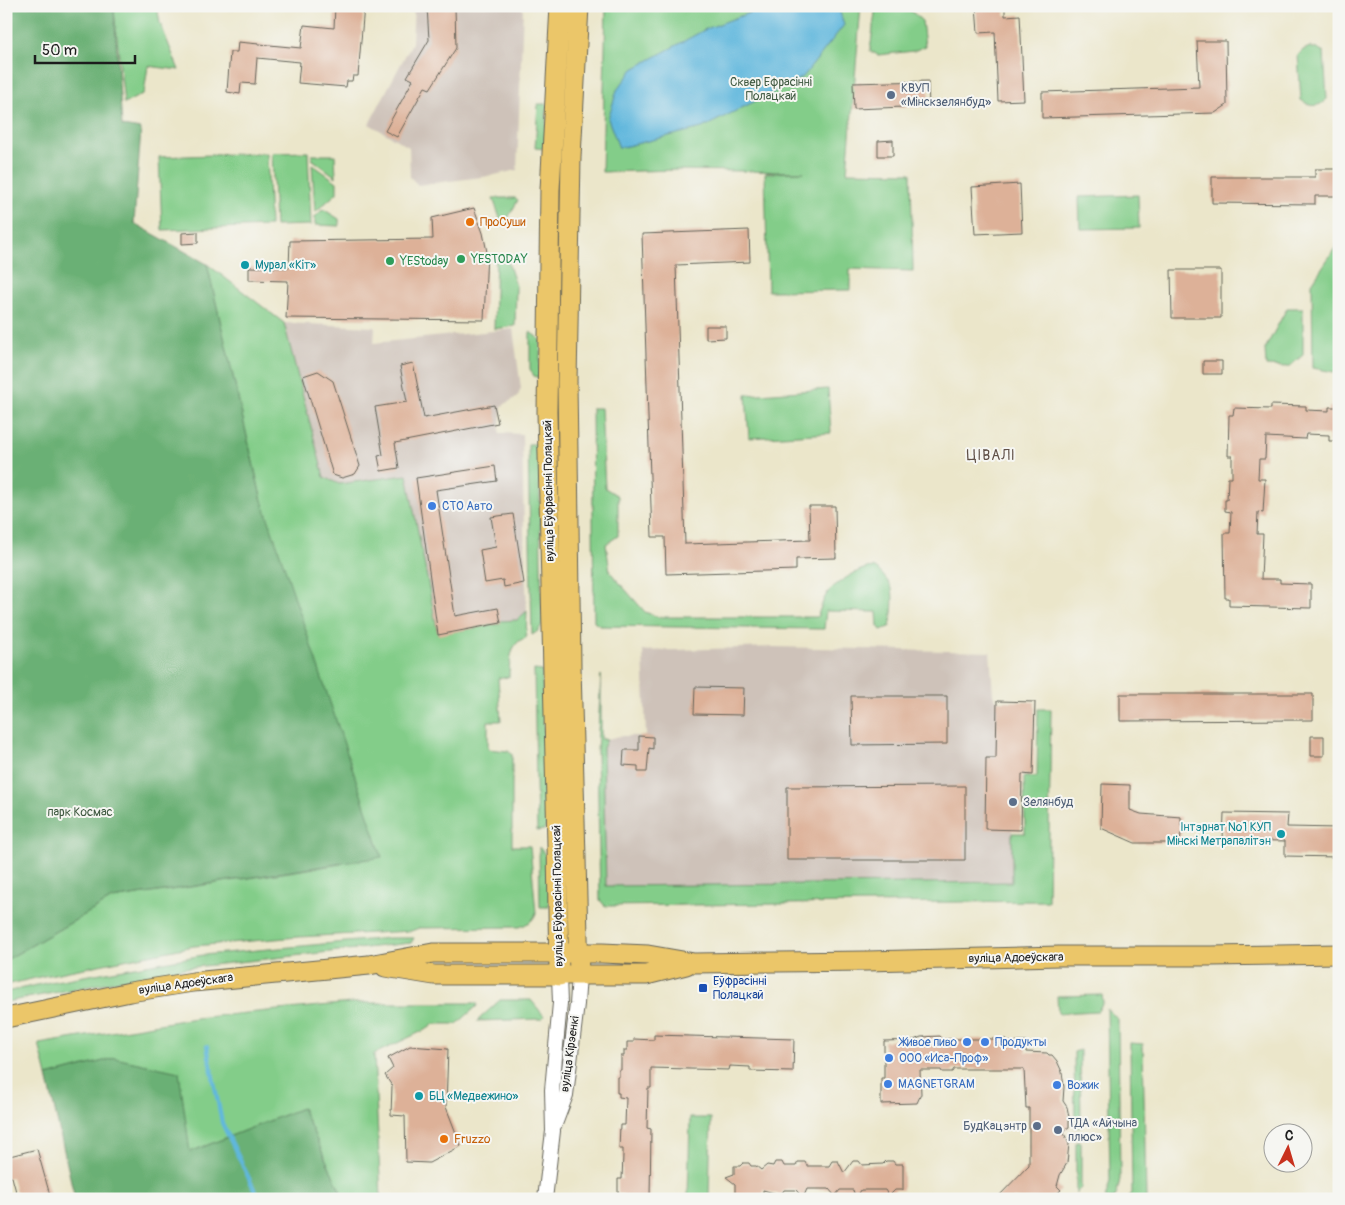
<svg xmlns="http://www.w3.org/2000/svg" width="1345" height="1205" font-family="Pangolin,sans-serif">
  <rect width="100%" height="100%" fill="#f6f6f2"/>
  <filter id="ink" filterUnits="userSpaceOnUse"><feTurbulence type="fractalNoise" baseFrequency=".02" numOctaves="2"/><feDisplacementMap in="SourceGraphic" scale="10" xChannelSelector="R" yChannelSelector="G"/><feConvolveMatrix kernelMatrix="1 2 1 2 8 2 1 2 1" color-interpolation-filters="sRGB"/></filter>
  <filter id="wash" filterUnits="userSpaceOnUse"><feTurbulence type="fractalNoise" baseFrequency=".0096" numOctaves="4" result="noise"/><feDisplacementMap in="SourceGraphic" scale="20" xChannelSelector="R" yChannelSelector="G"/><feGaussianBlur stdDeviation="1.12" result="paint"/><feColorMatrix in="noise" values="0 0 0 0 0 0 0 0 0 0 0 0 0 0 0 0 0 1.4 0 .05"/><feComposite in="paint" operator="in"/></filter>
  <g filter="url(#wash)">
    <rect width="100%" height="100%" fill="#ebe6ca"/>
    <path fill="#cec2b9" d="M414,6H523L517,170L490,176L418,185L410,177L409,147L369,124L412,43Z
      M284,323L375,327L374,343L513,329L521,388L518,396L502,406L499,433L522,434L524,532L527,611L517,620L500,621L499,624L438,635L407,475L339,484L324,477Z
      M774,647L990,652L993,694L997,701L1035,702L1033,775H1022L1021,830H1012V882L606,886L603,748L607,739L620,736H646L643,651Z"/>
    <path fill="#83cd89" stroke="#507452" d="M112,6H157L160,23L179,70L148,66L144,93L124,104L114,10Z
      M606,6H861L847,172L911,173L913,271L850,269V290L768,291L765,173L804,172L678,170L602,172Z
      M880,6H906L922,21L925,46L914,51L878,55L870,51L875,12Z
      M1310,47L1317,49L1324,53L1327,99C1318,108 1311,107 1301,100L1298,55L1303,50Z
      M538,104H547L545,149L535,148Z
      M308,152L311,225L275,226L272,153Z
      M267,153L270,226L162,230L159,157Z
      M312,155H335L336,177L312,159Z
      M312,164L337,182V193L315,212Z
      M1138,195L1139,228L1080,229L1079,197Z
      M493,198H515L518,200L503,227Z
      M323,209L339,219V226L315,225V217Z
      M1339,242V373L1313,368L1312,283Z
      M496,256H506L516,286L515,326L494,329Z
      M207,264L284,323L324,477L339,484L407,475L438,634L499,624L500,621L517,620L527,611L526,638C523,639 520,640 518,642C510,649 509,667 509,677L498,678L501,721H488V749L508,751L512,754V846H530L536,913C533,922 528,923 520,927L419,928L411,931L298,937L194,946L44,976L6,985V960L112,899L341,864L261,497Z
      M1287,308H1303V355L1289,367L1266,366L1265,349Z
      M530,332L541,340L539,378L534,376L530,369Z
      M828,389L831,433L749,438L746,395Z
      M592,408H601L605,488L618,496V536L606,544L610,572L645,612L658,617H817C820,610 823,599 828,592C835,584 864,564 875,568C879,570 891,584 892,589C894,597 892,619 890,627L881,630L878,626L877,612L826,611L824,629L600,626L594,622Z
      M528,444H539L542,624C540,630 537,632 532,635Z
      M534,670L542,671L547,825L544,830L537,831Z
      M601,675V739H607L603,748L606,886L1012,882V833H1025L1024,777H1037L1038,709H1051L1048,901L605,906L600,900L597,751Z
      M539,847C554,860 549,888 549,907H540Z
      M389,938H414L411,943L185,968L6,1002V992L50,982L203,955Z
      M1102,995L1103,1002L1098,1011L1058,1013L1057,996Z
      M500,1000H531L544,1016L541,1019L477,1021Z
      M351,1003H477V1006L457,1024H434L429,1028L374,1054L381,1199H344L302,1108L190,1152L115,1058L47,1076L39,1044L195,1018Z
      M1107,1009L1118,1019L1120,1179L1117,1193L1114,1199H1105L1110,1181Z
      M1130,1043L1143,1044L1146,1199H1127L1132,1193Z
      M1080,1050L1081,1127H1075L1074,1052Z
      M690,1118H711L709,1197H688Z
      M1076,1142H1081V1188L1076,1193Z"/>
    <path fill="#6ab075" stroke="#436648" d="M6,6H112L114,10L122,126L141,129L134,223L207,264L261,497L382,857L112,899L6,960Z
      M115,1058L179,1072L190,1152L302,1108L344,1199H75L47,1076Z"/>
    <path fill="#60b7dd" stroke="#3e6a7c" d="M767,6H838L844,25L803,77L702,128L619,148L608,119L617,90L633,69L706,29Z"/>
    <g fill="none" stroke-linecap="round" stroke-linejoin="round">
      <path stroke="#60b7dd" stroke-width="4" d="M207,1046L222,1123L259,1199"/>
    </g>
    <g id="blocks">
      <path fill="#ddb198" d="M335,6H364L358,76H353L352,81H347L346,87L298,83L300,62L257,58L255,84L241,83L240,94L227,92L230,52H237L238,42L301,48L304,25L334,28Z
        M427,6H455L456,48L430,89L425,87L397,137L385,131L413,80L407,77L429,40Z
        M976,6H1005V16L1020,15L1024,100L998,101L995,32L978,33Z
        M1197,41H1226L1227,105L1215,113L1042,118V92L1199,87Z
        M928,81L929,106L854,109L853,83Z
        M893,140V156H878V141Z
        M1315,169H1339V196H1315V204L1212,203V177H1315Z
        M1020,184L1022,232L975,234L972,187Z
        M474,208L483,233L487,252L484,320L286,318L288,281L249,280V267L289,268L290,241L433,239L432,218Z
        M749,230L750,262L676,265L685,544L810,540L809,506H835L836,558L796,559V570L666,574L665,537H652L642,234Z
        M198,232V243L182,244V233Z
        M1171,270H1221V318H1172Z
        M706,326H726V338L706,339Z
        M1203,361H1222V374H1203Z
        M413,363L424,418L494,405L498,423L395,443L399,468L381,471L378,456L383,455L375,407L407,402L400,366Z
        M318,371L333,381L360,466L355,474L342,478L333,475L303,376Z
        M1271,405L1306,406V410L1329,411V407H1339V441H1329V435L1306,434L1305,439L1266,437L1265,459H1259L1258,479H1265L1263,513L1258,512L1257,534H1263L1261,579H1280V583L1311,584V608L1229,606V598H1225L1224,533H1230L1231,512L1225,511V500H1227L1228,478H1232V456H1228L1229,415H1233L1234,408L1271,409Z
        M495,466L497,481L436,490L455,616L498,608L501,623L438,635L416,478Z
        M513,514L524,583L504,587L503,580L485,583L480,550L496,547L491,517Z
        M695,687L744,688L743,715L694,714Z
        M1120,694H1313V720L1120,721Z
        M851,696H947V744L852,745Z
        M997,701L1035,702L1033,775L1022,774L1021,830L985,829L986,758H996Z
        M639,736L653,737V749L649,748L647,772H638V766L623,765L624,750H639Z
        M1311,736H1324V756H1311Z
        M1102,784L1130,785V810L1141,814L1181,817V826L1184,830L1181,833L1180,843H1135L1101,828Z
        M965,786V860H787V787Z
        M1224,813L1288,814L1287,827L1339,828V857L1285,856V841L1223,840Z
        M654,1035L794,1039L793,1072L750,1071V1067L730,1066L729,1070L651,1068V1088H648L647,1128L651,1129L650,1199L623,1198V1194H618V1179H622L623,1155V1149H619L620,1125H625L626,1098L619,1097V1093H617V1077H619V1070H621V1056H624V1050H627V1042H634V1039L654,1040Z
        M940,1036L943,1039H1006V1042H1026V1052L1047,1053L1049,1055H1052L1057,1061L1062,1072L1064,1087L1063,1101L1067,1107L1069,1117V1127L1063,1131L1069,1144L1067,1163L1060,1175L1057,1186L1061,1190L1051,1199H996L1029,1165V1108H1026L1024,1069H954L952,1072H942L941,1070H920L921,1094L917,1103L881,1104V1078H884V1041L914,1040L921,1037Z
        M410,1046L448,1049L446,1107L461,1146L429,1163L406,1162L405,1116L391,1115L392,1086L385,1075L393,1068L388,1058Z
        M37,1149L51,1199H18L12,1177L6,1178V1157Z
        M832,1161H838L844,1173L853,1161H859L862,1165L883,1164L886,1161H893L895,1164H903V1190H895L889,1196L885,1190H861L856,1199L853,1190H840L835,1196L829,1189H807L803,1198L796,1190H784L781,1195L763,1190V1199H735V1184L726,1177L734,1174V1166H740L743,1163H749L751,1166H756L761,1170L767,1165L773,1166L775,1162H782L784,1166H796L798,1162H805L807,1166H829Z"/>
    </g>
  </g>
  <g filter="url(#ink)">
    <use href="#blocks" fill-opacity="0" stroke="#646359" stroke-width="1"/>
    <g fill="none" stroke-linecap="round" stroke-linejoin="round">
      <defs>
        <path id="minor" d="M555,1124L566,1095L577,1004L579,975
          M545,1199L553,1131L552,1090L560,1003L559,976"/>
        <path id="major" d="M385,967L434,975H646L686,965
          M579,975L571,666L567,383L571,157L579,6
          M559,976L557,845L547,412L550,190L560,6
          M6,1018L130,992L193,982L369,965L433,953H602L648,955L694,963L867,961L1059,956H1211L1339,954"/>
      </defs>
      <use href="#minor" stroke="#646359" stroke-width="16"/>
      <use href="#major" stroke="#646359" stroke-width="21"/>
      <use href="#minor" stroke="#fff" stroke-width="14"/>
      <use href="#major" stroke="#ebc669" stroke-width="19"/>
    </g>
  </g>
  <g fill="#5c6f8a" stroke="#f6f6f2" stroke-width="2">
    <circle cx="891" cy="95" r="5"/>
    <circle cx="1013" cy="802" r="5"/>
    <circle cx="1037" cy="1126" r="5"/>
    <circle cx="1058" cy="1130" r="5"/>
  </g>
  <g fill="#e8710a" stroke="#f6f6f2" stroke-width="2">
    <circle cx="470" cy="222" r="5"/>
    <circle cx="444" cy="1139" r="5"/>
  </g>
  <g fill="#2e9e5b" stroke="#f6f6f2" stroke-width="2">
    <circle cx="461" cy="259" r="5"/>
    <circle cx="390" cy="261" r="5"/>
  </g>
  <g fill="#0f9aa8" stroke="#f6f6f2" stroke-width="2">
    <circle cx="245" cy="265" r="5"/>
    <circle cx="1281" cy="834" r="5"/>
    <circle cx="419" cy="1096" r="5"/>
  </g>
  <g fill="#3f7fe0" stroke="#f6f6f2" stroke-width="2">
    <circle cx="432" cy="506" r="5"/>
    <circle cx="967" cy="1042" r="5"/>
    <circle cx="985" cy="1042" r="5"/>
    <circle cx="889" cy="1058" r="5"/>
    <circle cx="888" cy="1084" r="5"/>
    <circle cx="1057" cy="1085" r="5"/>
  </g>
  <rect fill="#1a4fb4" stroke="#f6f6f2" stroke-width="2" x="698" y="983" width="10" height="10" rx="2.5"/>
  <g text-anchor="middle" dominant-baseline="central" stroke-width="4" stroke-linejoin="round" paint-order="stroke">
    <g font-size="12" fill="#405a42" stroke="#f6f6f2">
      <text x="771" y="82">Сквер Ефрасінні<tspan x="771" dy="14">Полацкай</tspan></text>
      <text x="80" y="812">парк Космас</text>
    </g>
    <g font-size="12" fill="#4e5e75" stroke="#f6f6f2" text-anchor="start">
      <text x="901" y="88">КВУП<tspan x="901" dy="14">«Мінскзелянбуд»</tspan></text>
      <text x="1023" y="802">Зелянбуд</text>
      <text x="1068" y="1123">ТДА «Айчына<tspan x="1068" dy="14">плюс»</tspan></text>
      <text x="1027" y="1126" text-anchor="end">БудКацэнтр</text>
    </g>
    <g font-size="12" fill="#c56008" stroke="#f6f6f2" text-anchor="start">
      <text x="480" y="222">ПроСуши</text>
      <text x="454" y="1139">Fruzzo</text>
    </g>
    <g font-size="12" fill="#27864d" stroke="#f6f6f2" text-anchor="start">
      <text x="471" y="259">YESTODAY</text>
      <text x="400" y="261">YEStoday</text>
    </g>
    <g font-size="12" fill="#0d838f" stroke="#f6f6f2" text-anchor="start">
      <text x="255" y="265">Мурал «Кіт»</text>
      <text x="1271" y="827" text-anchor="end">Інтэрнат №1 КУП<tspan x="1271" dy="14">Мінскі Метрапалітэн</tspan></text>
      <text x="429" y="1096">БЦ «Медвежино»</text>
    </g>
    <g font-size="12" fill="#1c1c1c" stroke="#f6f6f2">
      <text transform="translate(549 491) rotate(-91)">вуліца Еўфрасінні Полацкай</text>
      <text transform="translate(558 896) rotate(-91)">вуліца Еўфрасінні Полацкай</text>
      <text transform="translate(1016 958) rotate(-1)">вуліца Адоеўскага</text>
      <text transform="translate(186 984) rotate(-8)">вуліца Адоеўскага</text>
      <text transform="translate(570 1054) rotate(-82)">вуліца Кірэенкі</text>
    </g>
    <g font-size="12" fill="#366cbe" stroke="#f6f6f2" text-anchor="start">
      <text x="442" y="506">СТО Авто</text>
      <text x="957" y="1042" text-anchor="end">Живое пиво</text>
      <text x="995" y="1042">Продукты</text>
      <text x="899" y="1058">ООО «Иса-Проф»</text>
      <text x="898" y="1084">MAGNETGRAM</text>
      <text x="1067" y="1085">Вожик</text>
    </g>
    <g font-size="12" fill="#164399" stroke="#f6f6f2" text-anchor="start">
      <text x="713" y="981">Еўфрасінні<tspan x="713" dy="14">Полацкай</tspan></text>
    </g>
    <g font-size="14" letter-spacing="1" fill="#605047" stroke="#f6f6f2">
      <text x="991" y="455">ЦІВАЛІ</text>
    </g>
  </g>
  <rect width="1345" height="1205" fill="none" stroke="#f6f6f2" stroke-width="25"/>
  <g transform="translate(1288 1148) rotate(5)"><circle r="24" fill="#f6f6f2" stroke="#9f9f9c"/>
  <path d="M0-4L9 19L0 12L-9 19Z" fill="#c8321e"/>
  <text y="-8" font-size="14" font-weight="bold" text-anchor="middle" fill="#1c1c1c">С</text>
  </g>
  <path d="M35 55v8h100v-8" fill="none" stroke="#1c1c1c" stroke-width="2.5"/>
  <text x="42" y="55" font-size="15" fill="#1c1c1c" stroke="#f6f6f2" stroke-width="4" paint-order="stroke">50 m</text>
</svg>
